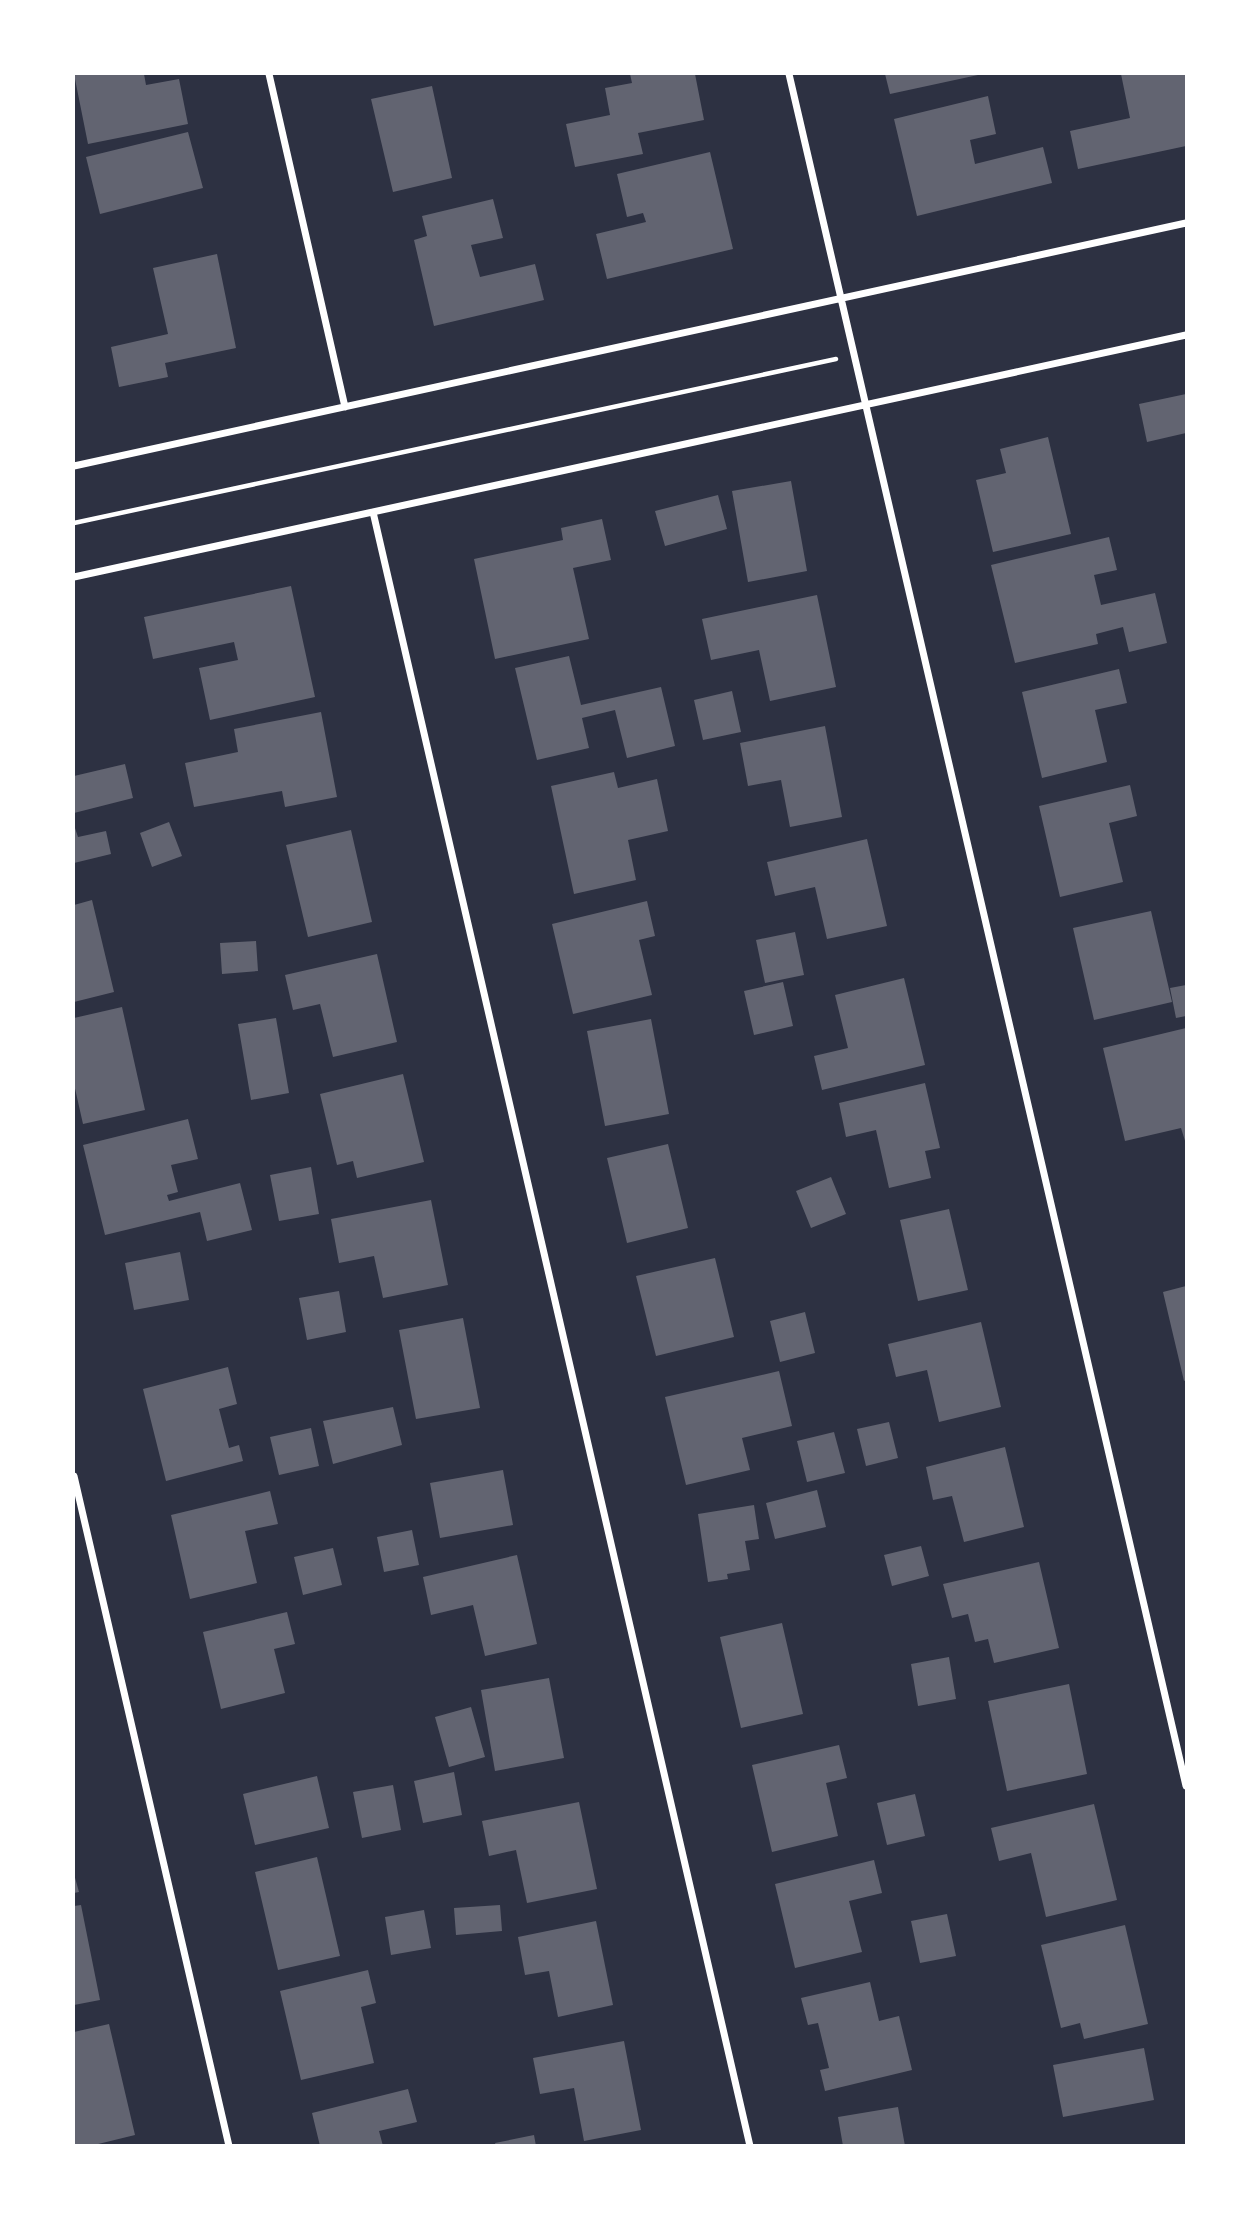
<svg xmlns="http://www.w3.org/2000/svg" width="1260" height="2219" font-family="Roboto,sans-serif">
  <rect width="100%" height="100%" fill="#2d3142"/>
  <path fill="#626471" d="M74,74H144L146,85L179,79L188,124L88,144Z
    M630,74H695L704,120L638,133L643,154L575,167L566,124L610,115L605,88L632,83Z
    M885,74H978V75L890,94Z
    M1121,74H1186V146L1078,169L1070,131L1130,118Z
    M432,86L452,178L393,192L371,99Z
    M988,96L996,134L970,140L975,164L1043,147L1052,183L917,216L894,119Z
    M188,132L203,188L100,214L86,157Z
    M710,152L733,249L607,279L596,234L646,222L643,213L627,217L617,174Z
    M493,199L503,238L471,245L480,277L535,264L544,300L434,326L414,240L427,236L422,216Z
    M217,254L236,348L165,363L168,377L119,387L111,347L168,334L153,268Z
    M1186,394V433L1147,442L1139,404Z
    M1048,437L1071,534L993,552L976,480L1006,473L1000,449Z
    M791,481L807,571L748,582L732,491Z
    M718,495L727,529L665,546L655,511Z
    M602,519L611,560L573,568L589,639L495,659L474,559L563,540L561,528Z
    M1109,537L1117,570L1094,575L1101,605L1155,593L1167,643L1129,652L1123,627L1096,634L1098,644L1015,663L991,565Z
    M291,586L315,697L210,720L199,668L238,660L234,642L153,659L144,617Z
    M817,595L836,687L770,701L759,650L711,660L702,619Z
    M569,656L581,705L661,687L675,746L627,758L615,710L582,718L589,748L537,760L515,668Z
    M1119,669L1127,703L1095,710L1107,762L1042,778L1022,692Z
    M732,691L741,732L703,740L694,700Z
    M321,712L337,797L285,807L282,791L194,807L185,763L238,752L234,729Z
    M825,726L842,817L790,827L781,780L748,786L740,743Z
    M125,764L133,798L74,813V776Z
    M614,772L618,788L657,779L668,831L628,840L636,880L574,894L551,786Z
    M1130,785L1137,816L1109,823L1123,882L1060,897L1039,806Z
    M169,822L182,856L152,867L140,833Z
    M74,825L78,837L106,831L111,854L74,863Z
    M351,830L372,922L308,937L286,845Z
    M867,839L887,926L827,939L815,887L775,896L767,862Z
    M92,900L114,992L74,1002V905Z
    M647,901L655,936L639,940L652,995L573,1014L552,924Z
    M1151,911L1172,1002L1094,1020L1073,928Z
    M795,932L804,975L765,983L756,940Z
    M256,941L258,971L222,974L220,943Z
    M377,954L397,1042L333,1057L320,1004L293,1010L285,975Z
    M904,978L925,1065L822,1090L814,1056L848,1048L835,995Z
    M783,982L793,1026L754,1035L744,991Z
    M1186,985V1016L1176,1018L1170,988Z
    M122,1007L145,1110L83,1124L74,1084V1018Z
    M276,1018L289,1093L251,1100L238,1024Z
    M651,1019L669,1114L605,1126L587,1031Z
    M1186,1028V1144L1181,1128L1125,1141L1103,1048Z
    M403,1074L424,1162L357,1178L353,1161L337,1165L320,1094Z
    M925,1083L940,1148L925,1151L931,1178L889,1188L876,1130L846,1137L839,1103Z
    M188,1119L198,1159L171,1165L178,1192L167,1195L169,1201L240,1183L252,1230L207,1241L200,1212L105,1235L83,1145Z
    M668,1144L688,1228L627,1243L607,1158Z
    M311,1167L319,1214L279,1221L270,1175Z
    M831,1177L846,1214L811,1228L796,1191Z
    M431,1200L448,1285L383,1298L374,1256L339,1263L331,1219Z
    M949,1209L968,1290L918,1301L900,1220Z
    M180,1252L189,1300L134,1310L125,1263Z
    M715,1258L734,1337L656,1356L636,1276Z
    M1186,1286V1380L1184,1381L1163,1292Z
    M339,1291L346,1332L307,1340L299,1298Z
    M805,1312L815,1353L780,1362L770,1321Z
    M463,1318L480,1408L416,1419L399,1330Z
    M981,1322L1001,1407L939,1422L927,1370L896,1377L888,1344Z
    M228,1367L237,1404L219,1409L229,1448L239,1445L243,1461L166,1481L143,1389Z
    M779,1371L792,1426L742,1438L750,1470L686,1485L665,1397Z
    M393,1407L402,1445L333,1464L323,1421Z
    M889,1422L898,1458L866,1466L857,1429Z
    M311,1428L319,1466L279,1475L270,1437Z
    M834,1432L845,1473L807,1482L797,1441Z
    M1005,1447L1024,1527L964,1542L952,1496L933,1500L926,1467Z
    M503,1470L513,1525L440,1538L430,1483Z
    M817,1490L826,1527L775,1539L766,1503Z
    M270,1491L278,1524L245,1531L257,1583L190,1599L171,1515Z
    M754,1505L759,1539L745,1541L750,1570L727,1574L728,1579L708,1582L698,1514Z
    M412,1530L419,1565L384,1572L377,1537Z
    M921,1546L929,1576L892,1586L884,1555Z
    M333,1548L342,1585L303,1595L294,1557Z
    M517,1555L537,1644L485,1656L473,1605L431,1615L423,1577Z
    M1039,1562L1059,1648L994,1663L988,1639L975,1642L968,1614L952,1618L943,1584Z
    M287,1612L295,1644L274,1649L285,1693L221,1709L203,1632Z
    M782,1623L803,1714L741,1728L720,1637Z
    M949,1657L956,1699L918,1706L911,1664Z
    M549,1678L564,1758L495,1771L481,1690Z
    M1069,1684L1087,1774L1007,1791L988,1701Z
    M471,1707L485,1757L449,1767L435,1717Z
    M839,1745L847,1778L826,1783L838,1836L772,1852L752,1765Z
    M454,1772L462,1815L423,1823L414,1781Z
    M317,1776L329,1828L255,1845L243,1794Z
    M393,1785L401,1830L362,1838L353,1792Z
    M915,1794L925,1836L887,1845L877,1803Z
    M579,1802L597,1889L527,1903L516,1850L489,1856L482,1821Z
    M1094,1804L1117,1900L1046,1917L1031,1853L999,1861L991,1828Z
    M317,1857L340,1956L278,1970L255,1872Z
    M874,1860L882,1893L849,1901L862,1952L795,1968L775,1884Z
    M74,1874L79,1892L74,1893Z
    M81,1905L100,2000L74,2005V1906Z
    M500,1905L502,1931L456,1935L454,1908Z
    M424,1910L431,1948L391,1955L385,1917Z
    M947,1914L956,1956L920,1963L911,1921Z
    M596,1921L613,2005L558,2017L549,1971L525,1975L518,1937Z
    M1125,1925L1148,2024L1084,2039L1080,2023L1061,2028L1041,1945Z
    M368,1970L376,2003L361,2007L374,2063L301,2080L280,1991Z
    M870,1982L879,2021L899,2016L912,2070L825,2091L820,2070L829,2068L818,2023L808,2025L801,1998Z
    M109,2024L135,2135L90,2146H74V2032Z
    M624,2041L641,2130L584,2141L574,2088L540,2094L533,2058Z
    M1144,2048L1154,2100L1063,2117L1053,2065Z
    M408,2089L417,2122L379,2131L383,2146H320L312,2113Z
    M898,2107L905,2146H843L838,2117Z
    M534,2135L536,2146H496L495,2143Z"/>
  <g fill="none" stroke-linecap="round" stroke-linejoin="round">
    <path stroke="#fff" stroke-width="4.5" d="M74,523L836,359"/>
    <path stroke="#fff" stroke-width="7" d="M269,74L345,407
      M789,74L1186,1786
      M74,466L1186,223
      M373,512L750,2146
      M74,577L1186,335
      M74,1476L229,2146"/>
  </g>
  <rect width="1260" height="2219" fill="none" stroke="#ffffff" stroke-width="150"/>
</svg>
